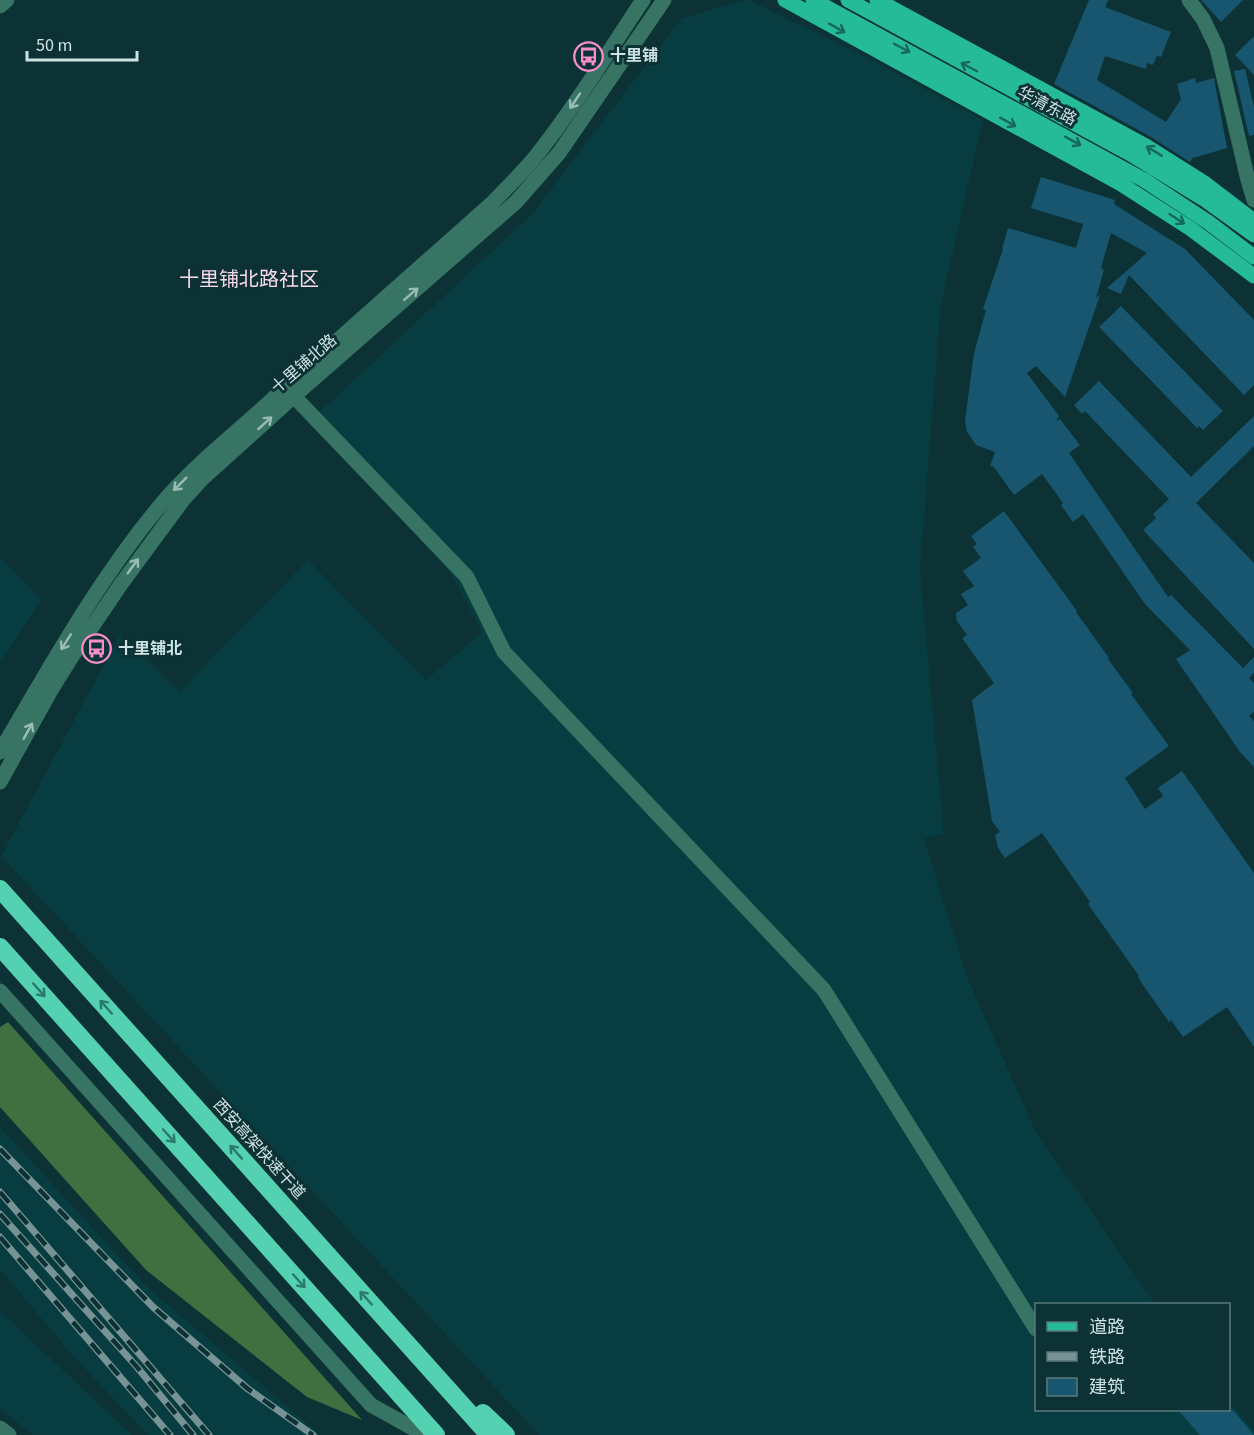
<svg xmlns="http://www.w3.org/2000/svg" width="1254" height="1435" font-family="'Source Sans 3','Noto Sans SC',sans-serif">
  <rect width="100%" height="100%" fill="#0c3235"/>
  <path fill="#073c40" d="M745,0H749L866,57L983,120L941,304L920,569L944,834L924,839L968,979L1035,1130L1155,1304H1036V1410H1228L1229,1401L1254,1430V1435H539L1,856L121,633L179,692L308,560L426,680L482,632L451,573L311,420L532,214L682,18Z
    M0,557L41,600L0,664Z
    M0,1127L147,1287L321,1435H148L74,1357L0,1269Z
    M0,1311L132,1435H33L0,1408Z"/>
  <path fill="#40703f" d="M8,1022L362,1420L307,1397L146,1270L0,1107V1027Z"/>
  <path fill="#18556e" d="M1089,0H1108L1105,7L1171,32L1161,57L1157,56L1153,65L1147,63L1146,69L1105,56L1097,80L1166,122L1181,99L1177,84L1195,78L1196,83L1214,78L1227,148L1193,158L1190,162L1151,137L1054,84Z
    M1201,0H1243L1221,22Z
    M1254,36V75L1235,55Z
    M1245,69L1254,107V135L1249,136L1234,71Z
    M1041,177L1115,200L1114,204L1185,249L1254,320V385L1244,395L1129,275L1121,294L1107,288L1147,253L1111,233L1101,268L1104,270L1096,298L1100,295L1065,397L1036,366L1027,373L1059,416L1056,422L1060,419L1080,445L1069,453L1168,597L1171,595L1243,668L1254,657V673L1249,678L1254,683V712L1249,716L1254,721V767L1240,752L1176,659L1190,650L1145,604L1083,514L1073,522L1061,505L1063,503L1042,474L1014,495L994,467L990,466L995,452L976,445L967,432L965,421L974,353L986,310L983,309L1003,249H1002L1008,228L1076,248L1083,224L1031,208Z
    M1121,306L1223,411L1203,430L1199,426L1197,428L1099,327Z
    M1099,381L1191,477L1254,416V446L1196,503L1254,563V649L1143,530L1156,518L1153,514L1169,499L1085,411L1082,414L1074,405Z
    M1004,511L1077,611L1076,612L1109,658L1108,659L1133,693L1131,694L1169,746L1125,778L1145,809L1163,796L1158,788L1182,771L1254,873V1047L1227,1007L1183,1037L1171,1020L1169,1022L1145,988L1138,977L1139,976L1088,904L1090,902L1042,833L1005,858L998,848L995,835L1000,832L992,821L972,700L994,683L962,638L967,635L957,621L956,616V613L968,605L961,594L974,586L963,571L981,558L973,547L977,544L971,536Z
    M1178,1410H1233L1254,1435H1200Z"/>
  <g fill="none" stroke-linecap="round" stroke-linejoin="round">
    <path stroke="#387463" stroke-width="15" d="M1189,0L1203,19L1217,48L1248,180L1254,200
      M0,6L7,0
      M285,387L467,577L504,652L824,990L1036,1329
      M0,752C50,667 99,578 163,502C193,467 231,437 265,406C340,337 416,271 492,203C507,188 522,173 536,156C575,107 608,52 643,0
      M0,782L51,690L71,658L121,584L183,500L202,479L294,396L516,202L559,153L664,0
      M0,991L371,1405L425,1435
      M0,1428L9,1435"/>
    <path stroke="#25bb99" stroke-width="15" d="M785,0L1121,184L1191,229L1254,276
      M813,0L1144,180L1208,222L1254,257
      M848,0L1134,156L1204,199L1254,235
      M877,0L1146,146L1203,182L1254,221"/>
    <path stroke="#54d1b0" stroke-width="18" d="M0,889L489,1435
      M0,947L436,1435
      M483,1413L506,1435"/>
    <defs>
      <path id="rail" d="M0,1149L153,1307L248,1389L313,1435
        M0,1192L209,1435
        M0,1214L137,1367L193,1435
        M0,1237L170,1435"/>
    </defs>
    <use href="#rail" stroke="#779395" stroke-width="7"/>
    <use href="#rail" stroke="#0c3235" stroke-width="4.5" stroke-dasharray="14" stroke-linecap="butt"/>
  </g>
  <defs><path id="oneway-shaft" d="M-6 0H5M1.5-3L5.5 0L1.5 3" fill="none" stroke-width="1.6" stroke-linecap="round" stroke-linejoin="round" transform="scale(1.5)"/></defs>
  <g stroke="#16695d">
    <use href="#oneway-shaft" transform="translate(837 28) rotate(29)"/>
    <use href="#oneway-shaft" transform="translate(902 48) rotate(28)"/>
    <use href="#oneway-shaft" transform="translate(969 67) rotate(-152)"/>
    <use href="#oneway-shaft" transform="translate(1008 122) rotate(29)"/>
    <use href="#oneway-shaft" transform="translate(1073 141) rotate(29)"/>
    <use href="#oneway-shaft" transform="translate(1154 151) rotate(-149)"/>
    <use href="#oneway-shaft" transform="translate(1177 219) rotate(33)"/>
  </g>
  <g stroke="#9abcb6">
    <use href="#oneway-shaft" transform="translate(575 101) rotate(124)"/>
    <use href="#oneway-shaft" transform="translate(411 294) rotate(-41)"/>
    <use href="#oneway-shaft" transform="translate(265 423) rotate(-42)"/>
    <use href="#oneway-shaft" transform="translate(180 484) rotate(135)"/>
    <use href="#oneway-shaft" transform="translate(133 566) rotate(-54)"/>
    <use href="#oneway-shaft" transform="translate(66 642) rotate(122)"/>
    <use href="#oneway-shaft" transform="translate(28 731) rotate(-61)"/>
  </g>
  <g stroke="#2c7a6c">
    <use href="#oneway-shaft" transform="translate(39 990) rotate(48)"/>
    <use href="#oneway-shaft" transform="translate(106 1007) rotate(-132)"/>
    <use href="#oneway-shaft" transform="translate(169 1136) rotate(48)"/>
    <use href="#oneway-shaft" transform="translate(236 1152) rotate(-132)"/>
    <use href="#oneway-shaft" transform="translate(299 1281) rotate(48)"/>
    <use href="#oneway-shaft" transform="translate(366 1298) rotate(-132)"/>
  </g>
  <defs>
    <symbol id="bus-ring" viewBox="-11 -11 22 22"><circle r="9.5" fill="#0c3235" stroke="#f98fca" stroke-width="1.5"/><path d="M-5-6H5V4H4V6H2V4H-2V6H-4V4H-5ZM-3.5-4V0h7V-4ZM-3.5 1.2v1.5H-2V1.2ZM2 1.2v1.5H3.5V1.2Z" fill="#f98fca"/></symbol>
  </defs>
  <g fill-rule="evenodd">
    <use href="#bus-ring" x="572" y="40" width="33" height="33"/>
    <use href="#bus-ring" x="80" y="632" width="33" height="33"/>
  </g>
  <g text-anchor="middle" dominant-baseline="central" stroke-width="6" stroke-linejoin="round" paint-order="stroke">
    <g font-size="16" font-weight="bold" fill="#cee2e3" stroke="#0c3235" text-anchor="start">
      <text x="610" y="56">十里铺</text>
      <text x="118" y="649">十里铺北</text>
    </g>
    <g font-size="16" fill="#cee2e3" stroke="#0c3235">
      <text transform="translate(1047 106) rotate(28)">华清东路</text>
      <text transform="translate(304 364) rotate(-41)">十里铺北路</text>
      <text transform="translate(259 1149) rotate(48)">西安高架快速干道</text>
    </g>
    <g font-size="20" fill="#f8d9e8" stroke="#0c3235">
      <text x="249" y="280">十里铺北路社区</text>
    </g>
  </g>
  <rect x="1035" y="1303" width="195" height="108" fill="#0c3235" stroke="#5a787b" stroke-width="1.5"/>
  <rect x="1047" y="1322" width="30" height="9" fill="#25bb99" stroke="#5a787b" stroke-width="1.5"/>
  <text x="1089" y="1333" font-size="18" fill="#cee2e3">道路</text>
  <rect x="1047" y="1352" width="30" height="9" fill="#779395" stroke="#5a787b" stroke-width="1.5"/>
  <text x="1089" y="1363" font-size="18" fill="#cee2e3">铁路</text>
  <rect x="1047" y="1378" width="30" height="18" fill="#18556e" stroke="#5a787b" stroke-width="1.5"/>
  <text x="1089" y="1393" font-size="18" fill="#cee2e3">建筑</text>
  <path d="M27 51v9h110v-9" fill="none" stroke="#cee2e3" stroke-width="3"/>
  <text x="36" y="51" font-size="18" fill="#cee2e3" stroke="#0c3235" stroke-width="4.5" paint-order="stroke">50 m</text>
</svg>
